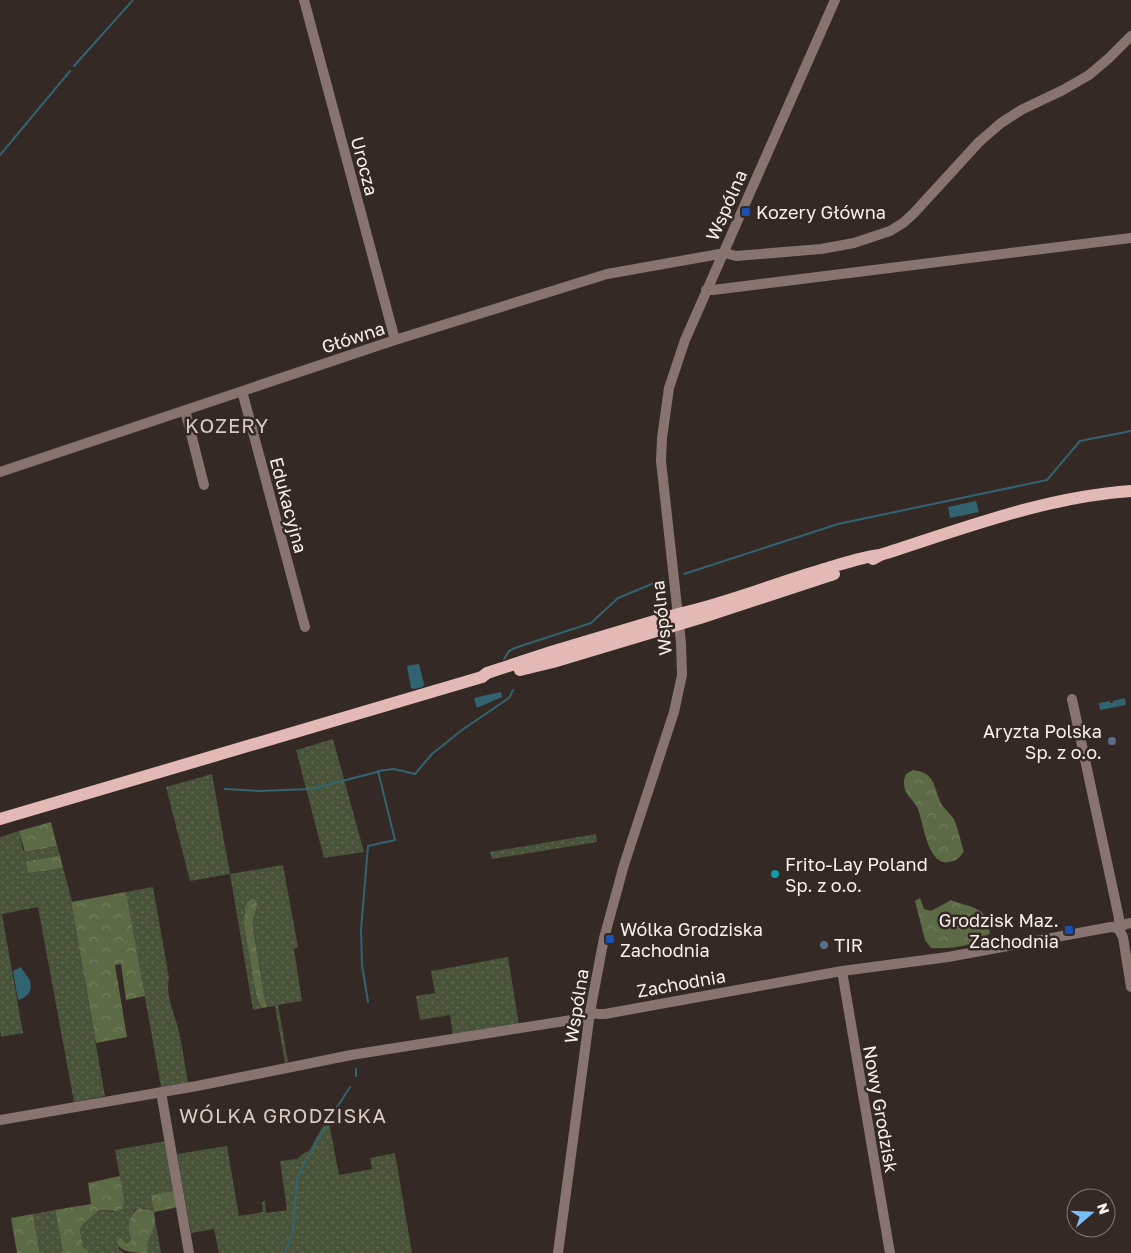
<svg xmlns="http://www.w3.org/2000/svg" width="1131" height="1253" font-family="'Golos Text',sans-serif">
  <defs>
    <pattern id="grass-dots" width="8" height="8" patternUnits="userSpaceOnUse" patternTransform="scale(1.25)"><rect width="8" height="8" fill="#495339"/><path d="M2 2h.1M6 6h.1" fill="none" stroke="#646c56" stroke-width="1.8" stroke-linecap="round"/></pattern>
    <pattern id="forest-crowns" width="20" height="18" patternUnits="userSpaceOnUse" patternTransform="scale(1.25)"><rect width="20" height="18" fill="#5c6a45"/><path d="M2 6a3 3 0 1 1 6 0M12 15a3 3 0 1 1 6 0" fill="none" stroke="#748060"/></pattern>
  </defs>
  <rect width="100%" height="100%" fill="#342924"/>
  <path fill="url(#grass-dots)" d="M333,739L364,852L324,858L296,750Z
    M212,774L230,874L283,865L298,947L294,949L302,1001L278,1005L288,1062L285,1063L275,1006L267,1007L264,995L253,928L252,921L257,908L249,900L244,912L256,993L257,999L262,1008L253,1010L230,874L190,881L166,787Z
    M19,831L23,850L25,852L57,846L60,855L28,861L30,873L63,868L72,901L71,902L105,1096L74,1102L38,907L2,914L23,1033L1,1037L0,1031V837Z
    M596,834L597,842L492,859L490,852Z
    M153,887L169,978C165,996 175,1014 179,1032C183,1049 185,1066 188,1083L161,1087L126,892Z
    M508,957L519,1025L453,1035L450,1015L420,1020L416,996L435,993L431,971Z
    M328,1117L339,1175L372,1169L370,1158L395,1153L412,1253H219L214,1229L191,1233L177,1154L227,1146L239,1216L263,1212L262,1202L265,1201L266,1213L287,1210L280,1161L297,1159L304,1153L309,1151Z
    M166,1141L175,1191L154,1211L143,1208L134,1210C126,1225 130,1226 132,1241L127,1244L123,1240L118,1248L124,1253H89L87,1249L83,1247L80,1229V1227L93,1214L99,1210L113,1212L124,1199L115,1150Z
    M55,1210L63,1253H40L33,1214Z
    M155,1220L161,1253H148C145,1240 153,1231 155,1220Z"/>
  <path fill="url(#forest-crowns)" d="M913,770C936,773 933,786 941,803C944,809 949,812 953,818C957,823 961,844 964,851C960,858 956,861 949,862C928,867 923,822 918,809C916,804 914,803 911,799C904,792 902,783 906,774Z
    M51,822L57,846L25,852L19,831Z
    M60,855L63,868L30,873L28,872L26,862L28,861Z
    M126,892L145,996L126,1000L121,964L115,965L127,1037L96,1043L71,902Z
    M920,898L924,909L931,911L951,900C962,905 979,906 986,917C988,921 989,928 990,933C972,947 953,949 931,948L925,940L915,901Z
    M251,899L256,900C259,908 254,912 253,920C252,922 253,926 253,928L264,995L267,1007L262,1008L257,999L256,993L244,923L245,908L247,903Z
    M120,1176L124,1199L123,1208L117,1211L99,1210L83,1224L80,1229L83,1247L87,1249L89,1253H63L55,1210L91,1204L88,1183Z
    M175,1191L178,1207L154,1212C154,1213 155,1219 155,1220C155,1232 145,1238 148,1253C136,1253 118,1253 117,1241L119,1239L121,1238L127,1244L131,1241C131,1236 129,1233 129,1229C128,1220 132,1211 140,1208L154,1211L151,1195Z
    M33,1214L40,1253H17L11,1218Z"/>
  <path fill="#316371" d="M976,501L979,512L950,518L948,507Z
    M419,664L424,684L423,687L414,689L411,688L407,666Z
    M501,692L502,697L477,708L474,698Z
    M1125,698L1126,705L1100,710L1099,703L1110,701V703H1113V701Z
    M21,967C23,971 28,976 30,981C33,991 27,998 18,1000L13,971Z"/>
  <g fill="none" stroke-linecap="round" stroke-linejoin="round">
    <path stroke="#316371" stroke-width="2" d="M74,66L133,0
      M0,155L70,71
      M684,574L838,524L1047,480L1080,441L1131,431
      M504,659L509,651L515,648L591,623L618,598L664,579
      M225,789L259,791L311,789L377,772
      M368,1002L362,965L361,930L368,846L395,840L378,771L394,769L415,774L432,754L462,730L509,698L513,690
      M356,1069V1076
      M309,1156L330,1118L350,1087
      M285,1253L293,1232L297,1178L306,1161"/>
    <path stroke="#877370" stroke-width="10" d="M304,0L395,340
      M706,290H713L1131,238
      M242,391L305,627
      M185,410L204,485
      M0,472L395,340L607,274L725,253L736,256L821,249L854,243L890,231L903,223L914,213L979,142L1001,123L1021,110L1063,90L1089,75L1109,58L1131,36
      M1072,699L1119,918L1118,928L1123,937L1131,987
      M842,971L890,1253
      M590,1012L598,1014H605L842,971L948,957L1111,927L1118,928L1126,924L1131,923
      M161,1092L189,1253
      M0,1120L197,1086L351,1055L590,1017
      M558,1253L590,1012L604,938L624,865L674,712L682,675L681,643L661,461L662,438L669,388L685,340L835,0"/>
    <path stroke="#e3b9b5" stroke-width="12" d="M873,559L880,555C962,529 1044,497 1131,491
      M520,670L553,662L700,618L834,574
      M0,819L482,677L487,673L551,652L678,614C729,603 778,582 828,568C845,563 862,557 880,555"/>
  </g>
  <g fill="#1a4fb4" stroke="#342924" stroke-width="2">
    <rect x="741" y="207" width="10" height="10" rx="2.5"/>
    <rect x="1064" y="925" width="10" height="10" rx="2.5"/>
    <rect x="605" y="934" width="10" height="10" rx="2.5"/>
  </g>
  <g fill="#5c6f8a" stroke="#342924" stroke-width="2">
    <circle cx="1112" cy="741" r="5"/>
    <circle cx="824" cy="945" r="5"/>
  </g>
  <circle fill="#0f9aa8" stroke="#342924" stroke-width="2" cx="775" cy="874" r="5"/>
  <g text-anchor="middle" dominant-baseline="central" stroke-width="5" stroke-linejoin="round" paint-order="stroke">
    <g font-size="18" fill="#f9f1ed" stroke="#342924">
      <text transform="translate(365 166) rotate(75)">Urocza</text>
      <text transform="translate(726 205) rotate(-66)">Wspólna</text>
      <text transform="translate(353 337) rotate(-18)">Główna</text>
      <text transform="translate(289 505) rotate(75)">Edukacyjna</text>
      <text transform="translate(661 618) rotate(-96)">Wspólna</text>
      <text transform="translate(681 983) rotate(-10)">Zachodnia</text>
      <text transform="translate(576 1006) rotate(-81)">Wspólna</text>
      <text transform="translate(881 1109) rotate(80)">Nowy Grodzisk</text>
    </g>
    <g font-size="18" fill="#f9f1ed" stroke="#342924" text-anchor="start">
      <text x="756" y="212">Kozery Główna</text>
      <text x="1102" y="731" text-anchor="end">Aryzta Polska<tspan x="1102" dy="21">Sp. z o.o.</tspan></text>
      <text x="785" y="864">Frito-Lay Poland<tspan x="785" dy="21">Sp. z o.o.</tspan></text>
      <text x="1059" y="920" text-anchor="end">Grodzisk Maz.<tspan x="1059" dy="21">Zachodnia</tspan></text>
      <text x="620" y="929">Wólka Grodziska<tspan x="620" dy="21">Zachodnia</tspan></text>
      <text x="834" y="945">TIR</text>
    </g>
    <g font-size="20" letter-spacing="1" fill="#dacac4" stroke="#342924">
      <text x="227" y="425">KOZERY</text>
      <text x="283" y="1115">WÓLKA GRODZISKA</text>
    </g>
  </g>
  <g transform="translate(1091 1213) rotate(71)"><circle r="24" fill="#342924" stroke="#837974"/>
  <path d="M0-4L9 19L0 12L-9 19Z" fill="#78bff7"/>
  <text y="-8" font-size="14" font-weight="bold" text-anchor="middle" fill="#f9f1ed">N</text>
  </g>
</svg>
